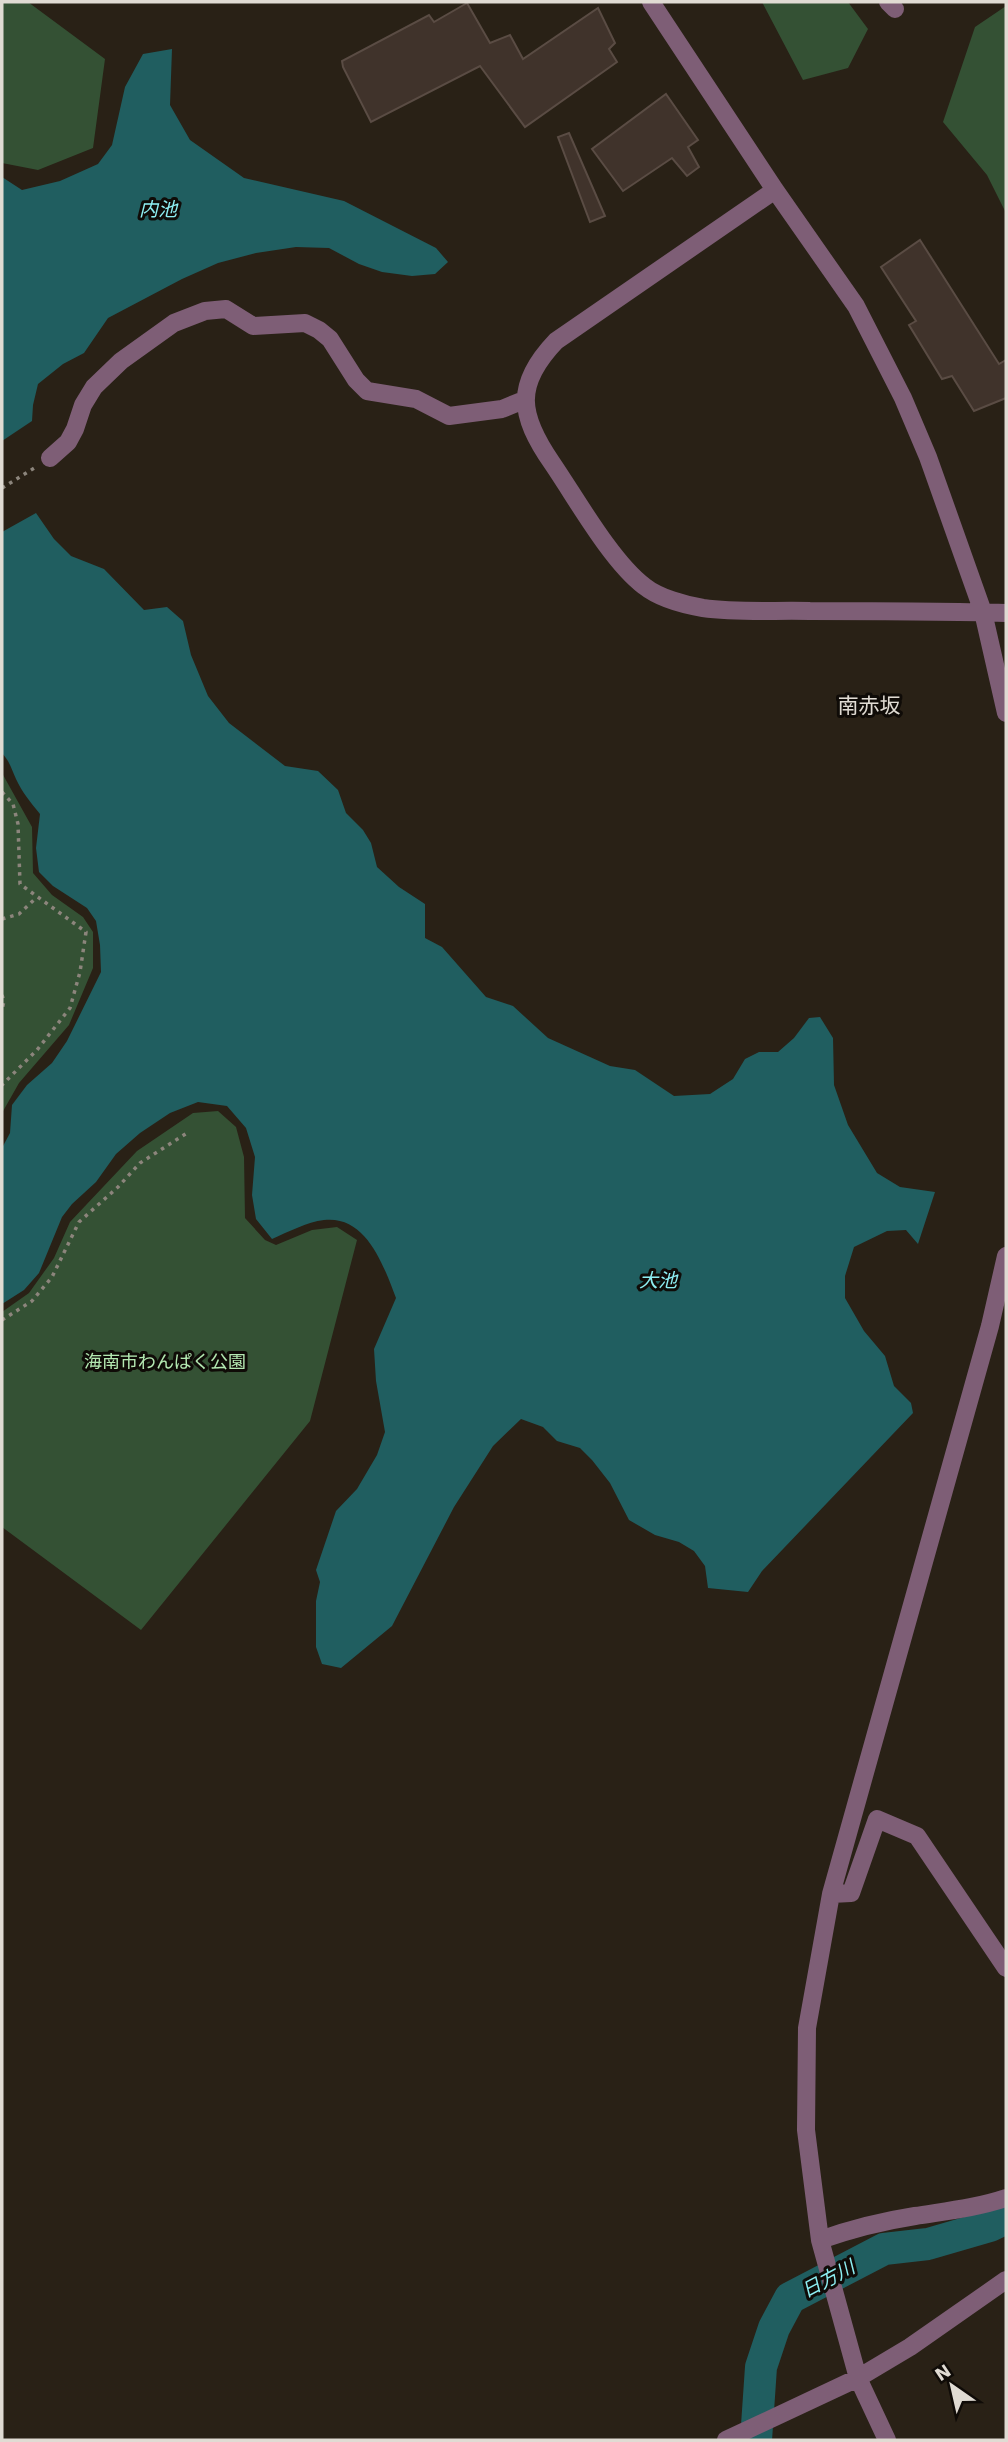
<svg xmlns="http://www.w3.org/2000/svg" width="1008" height="2442" font-family="'Work Sans','Noto Sans JP',sans-serif">
  <rect width="100%" height="100%" fill="#292116"/>
  <path fill="#345134" d="M2,2H28L105,59L93,148L38,170L2,163Z
    M762,2H848L868,29L848,68L803,80Z
    M1006,6V213L987,175L943,122L975,27Z
    M2,773L32,827L33,873L52,895L83,917L93,932V968L69,1025L19,1083L2,1113Z
    M218,1111L236,1127L244,1157L245,1218L265,1240L276,1245L312,1230L337,1227L357,1240L310,1421L141,1630L2,1527V1312L29,1293L54,1258L70,1222L137,1151L193,1113Z"/>
  <path fill="#205e60" d="M172,49L170,105L190,140L244,178L344,201L436,248L448,262L435,274L412,276L382,272L359,264L329,248L296,247L256,253L218,263L182,279L108,318L84,353L63,364L38,384L33,405L32,421L2,441V177L22,190L60,181L98,164L112,145L125,87L143,54Z
    M36,513L54,539L71,556L104,569L144,610L167,607L183,621L191,655L208,696L229,723L285,766L318,771L338,790L346,813L363,830L371,843L377,867L399,887L425,904V938L442,947L486,997L513,1006L548,1038L610,1066L635,1070L674,1096L710,1094L733,1079L745,1059L759,1052H778L794,1038L809,1018L820,1017L833,1038L834,1085L848,1125L877,1173L900,1187L935,1192L918,1244L906,1230L887,1231L854,1247L845,1276V1298L864,1331L885,1356L894,1386L911,1403L913,1413L762,1571L748,1592L708,1588L705,1566L694,1551L679,1542L655,1535L629,1520L610,1483L592,1460L580,1448L557,1441L543,1427L521,1419L493,1446L454,1507L392,1626L341,1668L322,1664L316,1647V1601L320,1582L316,1570L336,1511L357,1489L377,1455L385,1432L376,1381L374,1349L396,1298C384,1267 367,1215 324,1220C307,1222 288,1232 272,1239L256,1219L252,1195L255,1157L246,1128L227,1106L198,1102L170,1113L140,1133L116,1154L96,1182L72,1204L62,1217L39,1273L24,1290L2,1304V1148L10,1133L12,1105L27,1085L52,1063L67,1041L101,972L100,945L96,921L87,908L53,886L39,872L36,848L40,814C31,803 22,792 16,779C11,768 10,762 2,753V532Z"/>
  <g fill="none" stroke-linecap="round" stroke-linejoin="round">
    <path stroke="#205e60" stroke-width="32" d="M756,2440L761,2367L774,2328L790,2298L884,2249L928,2244L990,2226L1006,2218"/>
  </g>
  <path fill="#40332b" stroke="#5a4c44" stroke-width="2" d="M467,3L490,43L510,35L523,59L598,8L615,43L609,49L617,62L525,127L480,66L371,122L343,67L342,61L429,15L434,22Z
    M666,94L698,140L688,147L699,167L687,176L672,158L623,191L592,149Z
    M569,133L605,216L590,222L558,137Z
    M920,240L999,364L1006,360V398L974,411L952,376L942,379L909,325L916,321L881,267Z"/>
  <g fill="none" stroke-linecap="round" stroke-linejoin="round">
    <path stroke="#8c857c" stroke-width="3.5" stroke-dasharray="3.5 5" stroke-linecap="butt" d="M2,488L36,467
      M2,792L13,804L18,824L20,884L86,932L80,972L70,1008L37,1050L2,1085
      M2,919L19,914L37,897
      M2,995L4,1001L2,1010
      M2,1320L32,1301L52,1277L79,1222L118,1187L140,1163L187,1133"/>
    <path stroke="#7e5e76" stroke-width="18" d="M651,2L775,190L856,306L903,398L928,457L983,612L1006,713
      M888,2L895,9
      M775,190L556,341C514,385 519,415 552,463C576,498 611,561 644,586C659,598 685,605 703,608C738,613 775,610 810,611C875,611 941,611 1006,613
      M50,458L68,442L75,429L83,405L94,387L121,361L174,323L205,311L226,309L253,326L305,323L319,330L330,339L356,380L367,391L416,399L449,416L502,409L524,400
      M831,1894L851,1893L877,1819L917,1836L1006,1968
      M820,2240C851,2229 883,2221 915,2216C946,2211 976,2208 1006,2198
      M726,2440L858,2378L910,2347L1006,2280
      M887,2440L858,2378L820,2240L806,2130L807,2028L831,1894L990,1326L1006,1256"/>
  </g>
  <g text-anchor="middle" dominant-baseline="central" stroke-width="6" stroke-linejoin="round" paint-order="stroke">
    <g font-size="18" fill="#b3e8b1" stroke="#0f0b07">
      <text x="165" y="1361">海南市わんぱく公園</text>
    </g>
    <g font-size="19" font-style="italic" fill="#8deef2" stroke="#0f0b07">
      <text x="158" y="209">内池</text>
      <text x="658" y="1280">大池</text>
      <text transform="translate(828 2279) rotate(-28)">日方川</text>
    </g>
    <g font-size="21" fill="#e0dbd3" stroke="#0f0b07">
      <text x="869" y="705">南赤坂</text>
    </g>
  </g>
  <rect width="1008" height="2442" fill="none" stroke="#e0dbd3" stroke-width="7"/>
  <g transform="translate(952 2386) rotate(326)" stroke="#0f0b07" stroke-width="5" paint-order="stroke">
  <path d="M0-5L12 26L0 18L-12 26Z" fill="#e0dbd3"/>
  <text y="-10" font-size="19" font-weight="bold" text-anchor="middle" fill="#e0dbd3">N</text>
  </g>
</svg>
